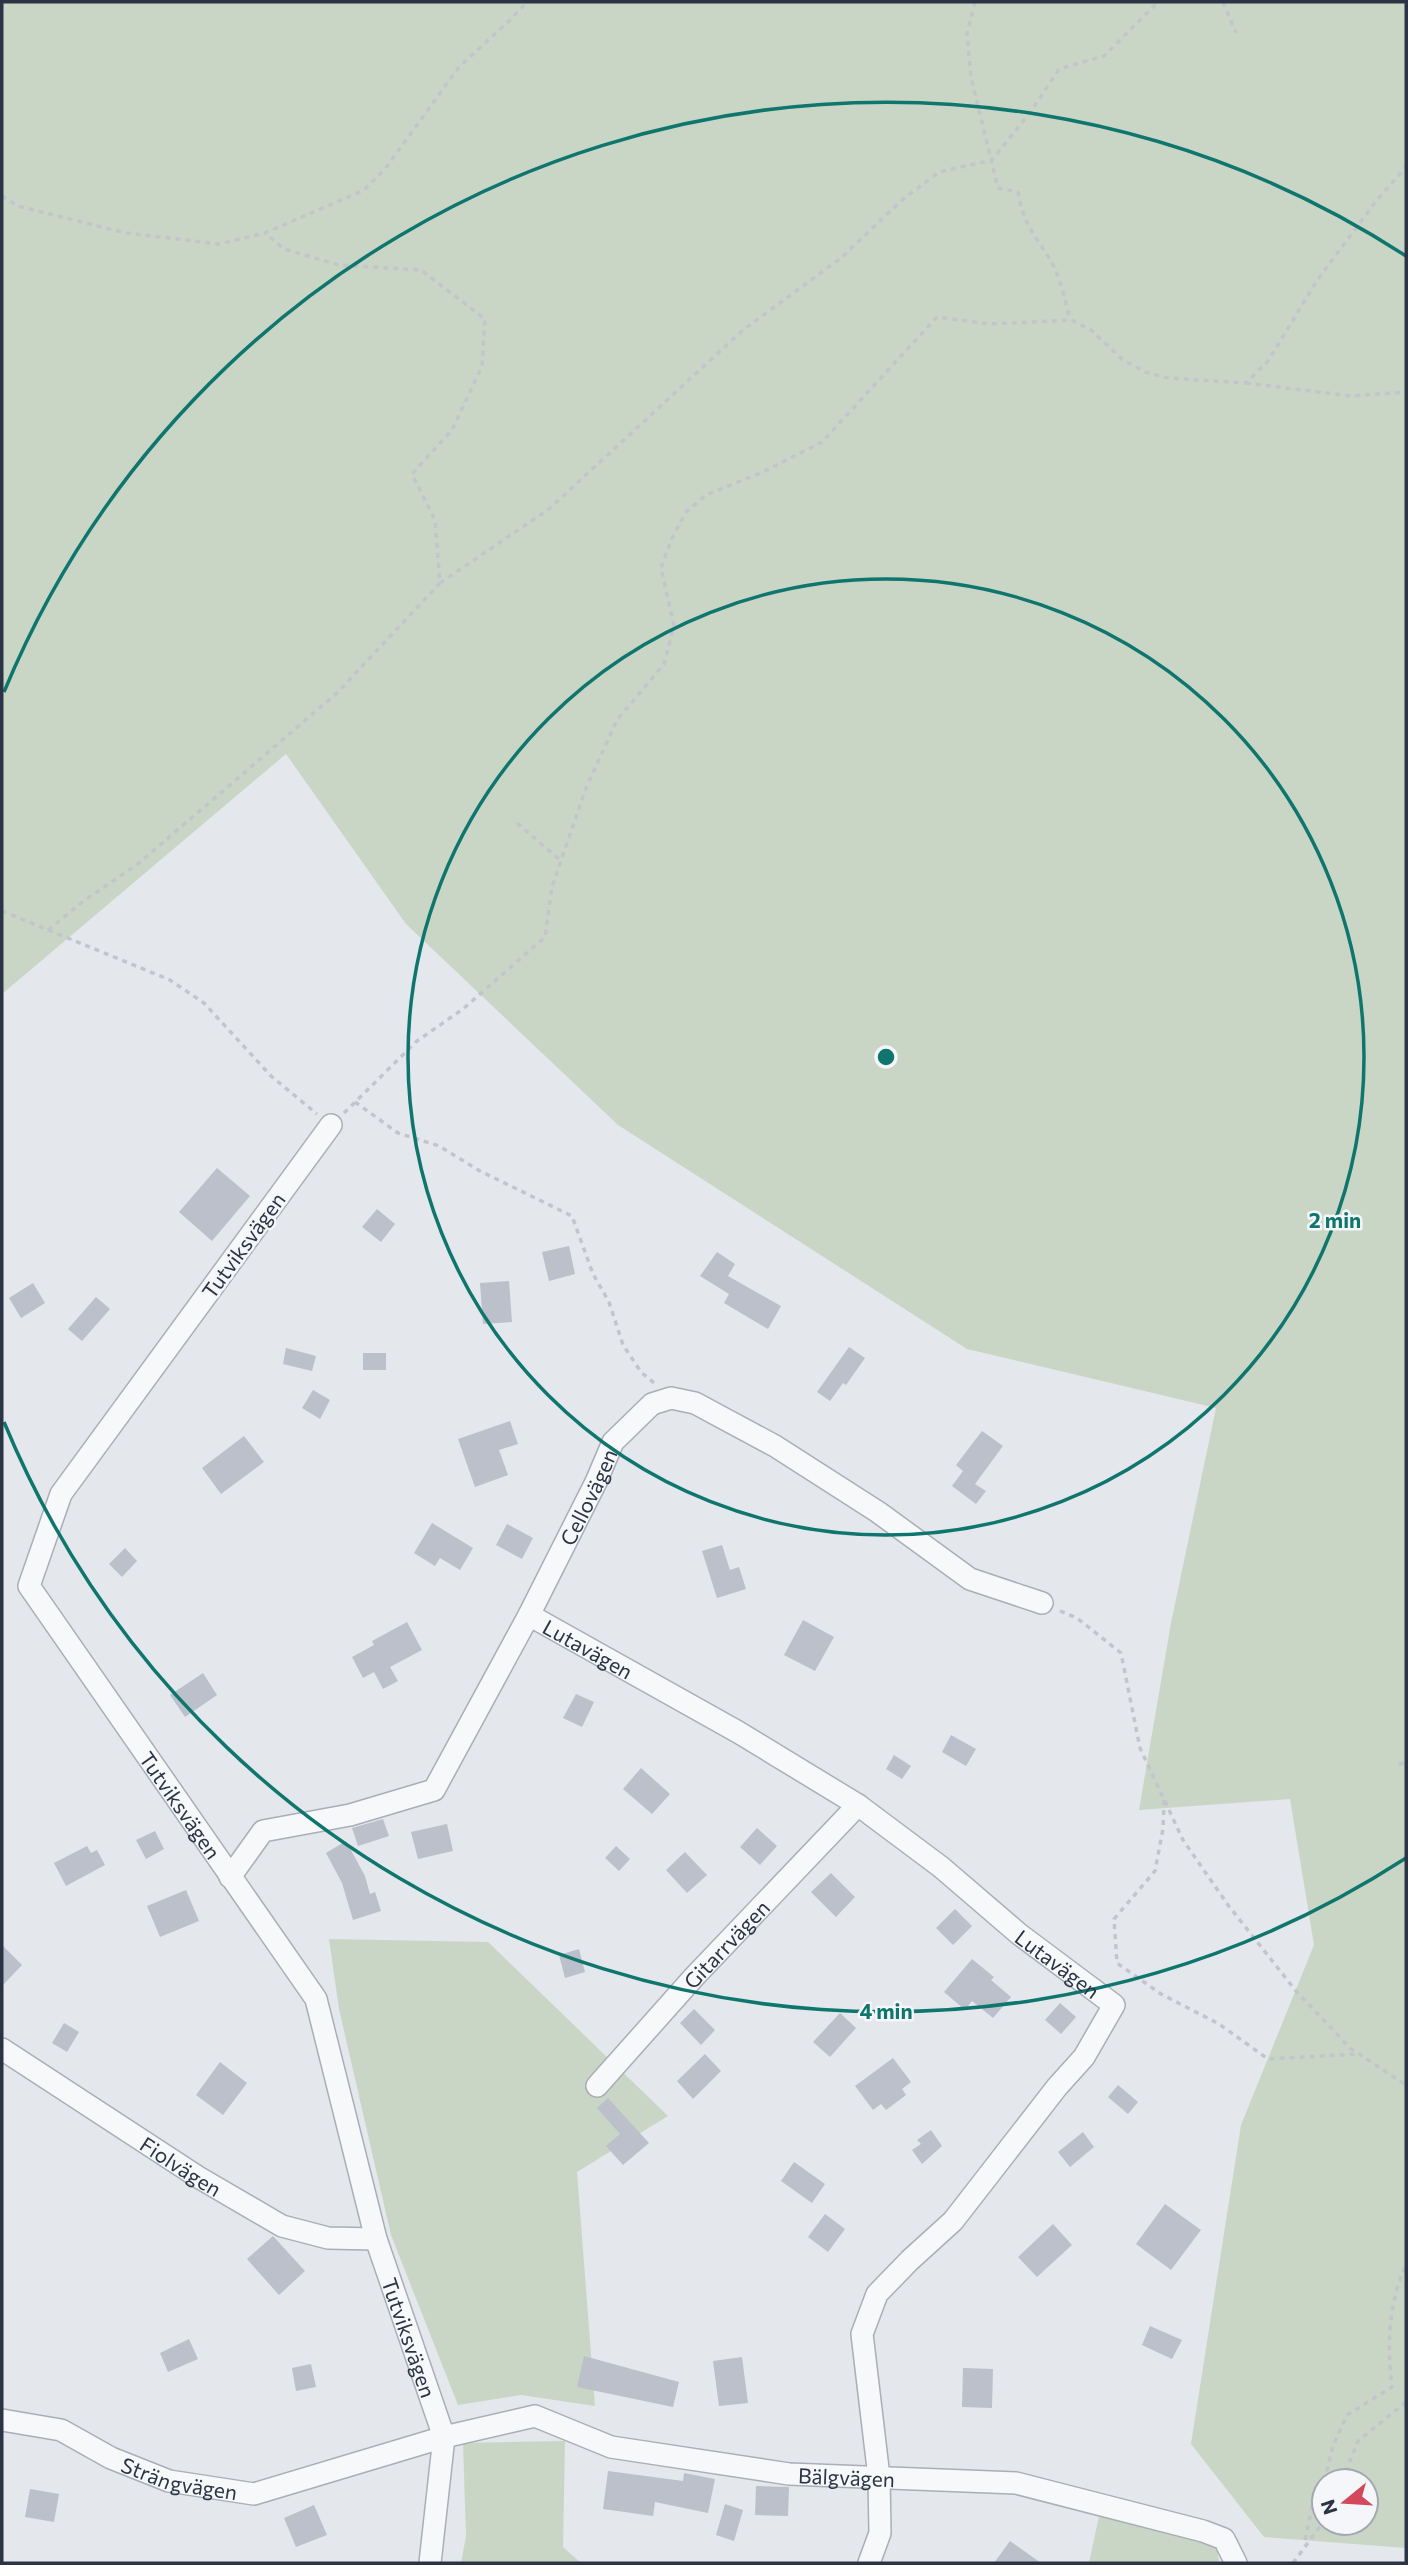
<svg xmlns="http://www.w3.org/2000/svg" width="1408" height="2565" font-family="Commissioner,sans-serif">
  <rect width="100%" height="100%" fill="#e4e7ec"/>
  <path fill="#c9d6c5" fill-rule="evenodd" d="M2,2H1406V2548L1264,2537L1191,2444L1241,2125L1314,1945L1290,1799L1139,1810L1171,1623L1216,1408L967,1349L618,1125L406,924L286,754L2,994ZM1324,2481H1366V2523H1324Z
    M329,1939L488,1942L668,2116L577,2172L595,2406L521,2395L458,2405L391,2235L339,2009Z
    M565,2441L563,2547L581,2563H461L466,2536L463,2443Z
    M1099,2516L1217,2547L1219,2563H1089Z"/>
  <path fill="#bbc0ca" d="M217,1168L250,1196L212,1241L179,1212Z
    M377,1209L395,1224L381,1242L362,1227Z
    M569,1246L575,1274L549,1281L542,1252Z
    M717,1252L735,1264L728,1276L781,1306L768,1329L724,1303L729,1294L700,1276Z
    M509,1281L512,1322L483,1324L480,1283Z
    M33,1283L45,1303L21,1318L9,1298Z
    M96,1297L110,1309L82,1341L68,1329Z
    M849,1347L865,1358L846,1385L843,1383L830,1401L817,1392Z
    M286,1348L316,1356L312,1371L283,1364Z
    M363,1353H386V1370H363Z
    M313,1390L330,1400L320,1419L302,1408Z
    M510,1421L518,1444L499,1450L508,1475L475,1487L458,1439Z
    M982,1431L1003,1446L975,1484L986,1491L976,1504L952,1486L963,1471L956,1465Z
    M244,1436L264,1462L221,1494L202,1468Z
    M432,1523L473,1548L460,1570L440,1558L435,1566L414,1553Z
    M507,1524L533,1538L522,1559L496,1545Z
    M722,1545L730,1570L739,1567L746,1589L717,1598L702,1551Z
    M125,1548L137,1561L122,1577L109,1564Z
    M803,1620L834,1637L815,1671L784,1655Z
    M407,1622L422,1650L390,1667L398,1681L383,1689L374,1672L363,1678L352,1657L374,1645L372,1641Z
    M203,1673L217,1695L185,1717L170,1695Z
    M576,1694L594,1702L582,1727L563,1718Z
    M951,1735L976,1749L966,1766L942,1752Z
    M894,1755L911,1766L902,1779L886,1769Z
    M641,1768L670,1794L652,1814L623,1789Z
    M383,1819L389,1836L358,1846L352,1828Z
    M447,1824L453,1851L418,1859L411,1832Z
    M757,1828L777,1846L760,1865L740,1847Z
    M155,1831L164,1849L146,1859L136,1840Z
    M346,1841L365,1876L370,1894L375,1892L381,1911L353,1920L342,1883L326,1853Z
    M87,1846L91,1853L97,1850L105,1865L66,1886L54,1863Z
    M616,1846L630,1859L619,1871L605,1858Z
    M685,1852L707,1875L687,1893L666,1870Z
    M831,1873L855,1897L836,1917L811,1892Z
    M186,1890L199,1921L160,1937L147,1906Z
    M955,1909L972,1926L953,1945L936,1928Z
    M2,1945L22,1965L2,1986Z
    M579,1949L585,1972L565,1978L559,1955Z
    M972,1959L994,1977L991,1980L1011,1997L993,2018L972,2001L965,2010L944,1992Z
    M1060,2003L1076,2017L1061,2034L1045,2020Z
    M694,2009L715,2030L701,2045L680,2023Z
    M840,2013L856,2028L830,2057L813,2042Z
    M64,2023L79,2032L67,2052L52,2043Z
    M705,2054L721,2071L693,2099L677,2081Z
    M893,2058L911,2082L902,2089L906,2095L886,2110L881,2104L873,2110L855,2086Z
    M220,2062L247,2083L223,2115L196,2095Z
    M1118,2085L1138,2102L1128,2114L1108,2097Z
    M608,2098L649,2143L623,2165L606,2146L620,2134L597,2108Z
    M931,2130L942,2146L922,2164L912,2150L921,2144L917,2140Z
    M1083,2132L1094,2147L1070,2167L1058,2152Z
    M794,2162L825,2184L812,2203L781,2181Z
    M1165,2204L1201,2230L1171,2270L1136,2244Z
    M825,2214L845,2229L828,2252L808,2237Z
    M1053,2224L1072,2245L1037,2277L1018,2257Z
    M273,2236L305,2271L279,2295L247,2259Z
    M1150,2326L1182,2340L1172,2359L1142,2345Z
    M189,2339L198,2359L168,2372L160,2353Z
    M584,2356L679,2382L673,2407L577,2387Z
    M742,2357L748,2403L719,2406L713,2361Z
    M311,2364L316,2387L296,2391L292,2368Z
    M963,2368L993,2369L992,2408L962,2407Z
    M608,2471L683,2481L684,2473L715,2479L708,2513L655,2502L653,2516L603,2509Z
    M756,2486L789,2487L788,2516L755,2515Z
    M30,2489L59,2494L54,2522L25,2517Z
    M725,2504L743,2510L734,2541L716,2535Z
    M314,2505L327,2535L296,2547L284,2518Z
    M1010,2541L1041,2563H994Z"/>
  <g fill="none" stroke-linecap="round" stroke-linejoin="round">
    <defs>
      <g id="minor">
        <path id="s1" d="M331,1125L61,1494L29,1586L316,1999L376,2239L444,2437L430,2563"/>
        <path id="s2" d="M529,1615L738,1732L858,1805L941,1867L1019,1934L1114,2005L1084,2057L1057,2087L953,2221L910,2260L877,2294L862,2334L879,2477L880,2533L869,2563"/>
        <path id="s3" d="M230,1877L263,1831L350,1815L434,1790L529,1615L596,1482L613,1442L652,1404L671,1398L695,1403L775,1446L878,1512L970,1579L1042,1603"/>
        <path id="s4" d="M2,2049L198,2177L282,2226L328,2238L376,2239"/>
        <path id="s5" d="M597,2086L694,1977L858,1805"/>
        <path id="s6" d="M2,2420L61,2430L111,2458L169,2481L254,2494L444,2437L535,2416L611,2447L789,2474L1016,2483L1203,2531L1224,2539L1236,2563"/>
      </g>
    </defs>
    <use href="#minor" stroke="#a9aeb7" stroke-width="24"/>
    <path stroke="#c2c5cb" stroke-width="3.5" stroke-dasharray="5 5" stroke-linecap="butt" d="M975,2L967,34L971,77L998,188L1018,192C1024,226 1034,233 1051,261C1061,279 1065,300 1070,320
      M1223,2L1236,33
      M2,196L18,206L126,233L219,244L265,233L364,190L385,169L459,67L509,21L527,2
      M1246,383L1351,396L1406,392
      M440,583L549,509L743,330L841,258L902,200L939,172L992,160L1032,110L1059,69L1104,56L1158,2
      M517,823L561,861
      M2,911L170,980L204,1003L271,1076L317,1114
      M48,930L81,903L139,863L337,693L440,583L435,520L412,474L452,430L482,366L485,319L421,270L339,265L284,249L265,233
      M355,1102L398,1133L439,1146L480,1171L572,1216L593,1274L609,1302L623,1345L641,1372L654,1383
      M344,1113L417,1041L463,1009L545,937L552,887L586,788L617,720L664,664L674,626L661,568L672,538L686,512L706,495L763,472L822,442L937,317L989,324L1071,320L1091,330L1123,360L1145,372L1168,378L1246,383L1268,361L1318,279L1377,200L1406,167
      M1060,1611L1077,1618L1121,1653L1140,1748L1183,1840L1228,1905L1296,1991L1350,2048L1406,2085
      M1399,1765L1406,1761
      M1164,1800L1163,1829L1155,1871L1114,1919L1117,1963L1161,1994L1219,2024L1268,2059L1357,2054
      M1324,2481L1333,2446L1347,2415L1392,2387C1387,2345 1388,2304 1406,2265
      M1342,2481L1358,2441L1406,2402
      M1305,2540L1312,2508L1324,2482
      M1293,2563L1324,2521"/>
    <use href="#minor" stroke="#f7f8fa" stroke-width="21"/>
  </g>
  <g fill="none" stroke="#0f766e" stroke-width="3.5">
    <circle cx="886" cy="1057" r="478"/>
    <path d="M1406 1858A955 955 0 0 1 4 1422M4 692A955 955 0 0 1 1406 256"/>
  </g>
  <g text-anchor="middle" dominant-baseline="central" stroke-width="5" stroke-linejoin="round" paint-order="stroke">
    <g font-size="21" fill="#2b3445" stroke="#f4f6f9">
      <text transform="translate(243 1245) rotate(-54)">Tutviksvägen</text>
      <text stroke="none"><textPath href="#s3" startOffset="564">Cellovägen</textPath></text>
      <text stroke="none"><textPath href="#s2" startOffset="68">Lutavägen</textPath></text>
      <text stroke="none"><textPath href="#s1" startOffset="821">Tutviksvägen</textPath></text>
      <text stroke="none"><textPath href="#s5" startOffset="192">Gitarrvägen</textPath></text>
      <text stroke="none"><textPath href="#s2" startOffset="635">Lutavägen</textPath></text>
      <text stroke="none"><textPath href="#s4" startOffset="214">Fiolvägen</textPath></text>
      <text stroke="none"><textPath href="#s1" startOffset="1409">Tutviksvägen</textPath></text>
      <text stroke="none"><textPath href="#s6" startOffset="189">Strängvägen</textPath></text>
      <text stroke="none"><textPath href="#s6" startOffset="877">Bälgvägen</textPath></text>
    </g>
  </g>
  <circle cx="886" cy="1057" r="10" fill="#0f766e" stroke="#f4f6f9" stroke-width="3.5"/>
  <g font-size="21" text-anchor="middle" font-weight="bold" fill="#0f766e" stroke="#f4f6f9" stroke-width="5" stroke-linejoin="round" paint-order="stroke">
    <text x="1335" y="1228">2 min</text>
    <text x="886" y="2019">4 min</text>
  </g>
  <rect width="1408" height="2565" fill="none" stroke="#2b3445" stroke-width="7"/>
  <g transform="translate(1345 2502) rotate(252)"><circle r="33" fill="#f4f6f9" stroke="#a4a8b1" stroke-width="2"/>
  <path d="M0-5L12 26L0 18L-12 26Z" fill="#d1495b"/>
  <text y="-10" font-size="19" font-weight="bold" text-anchor="middle" fill="#2b3445">N</text>
  </g>
</svg>
